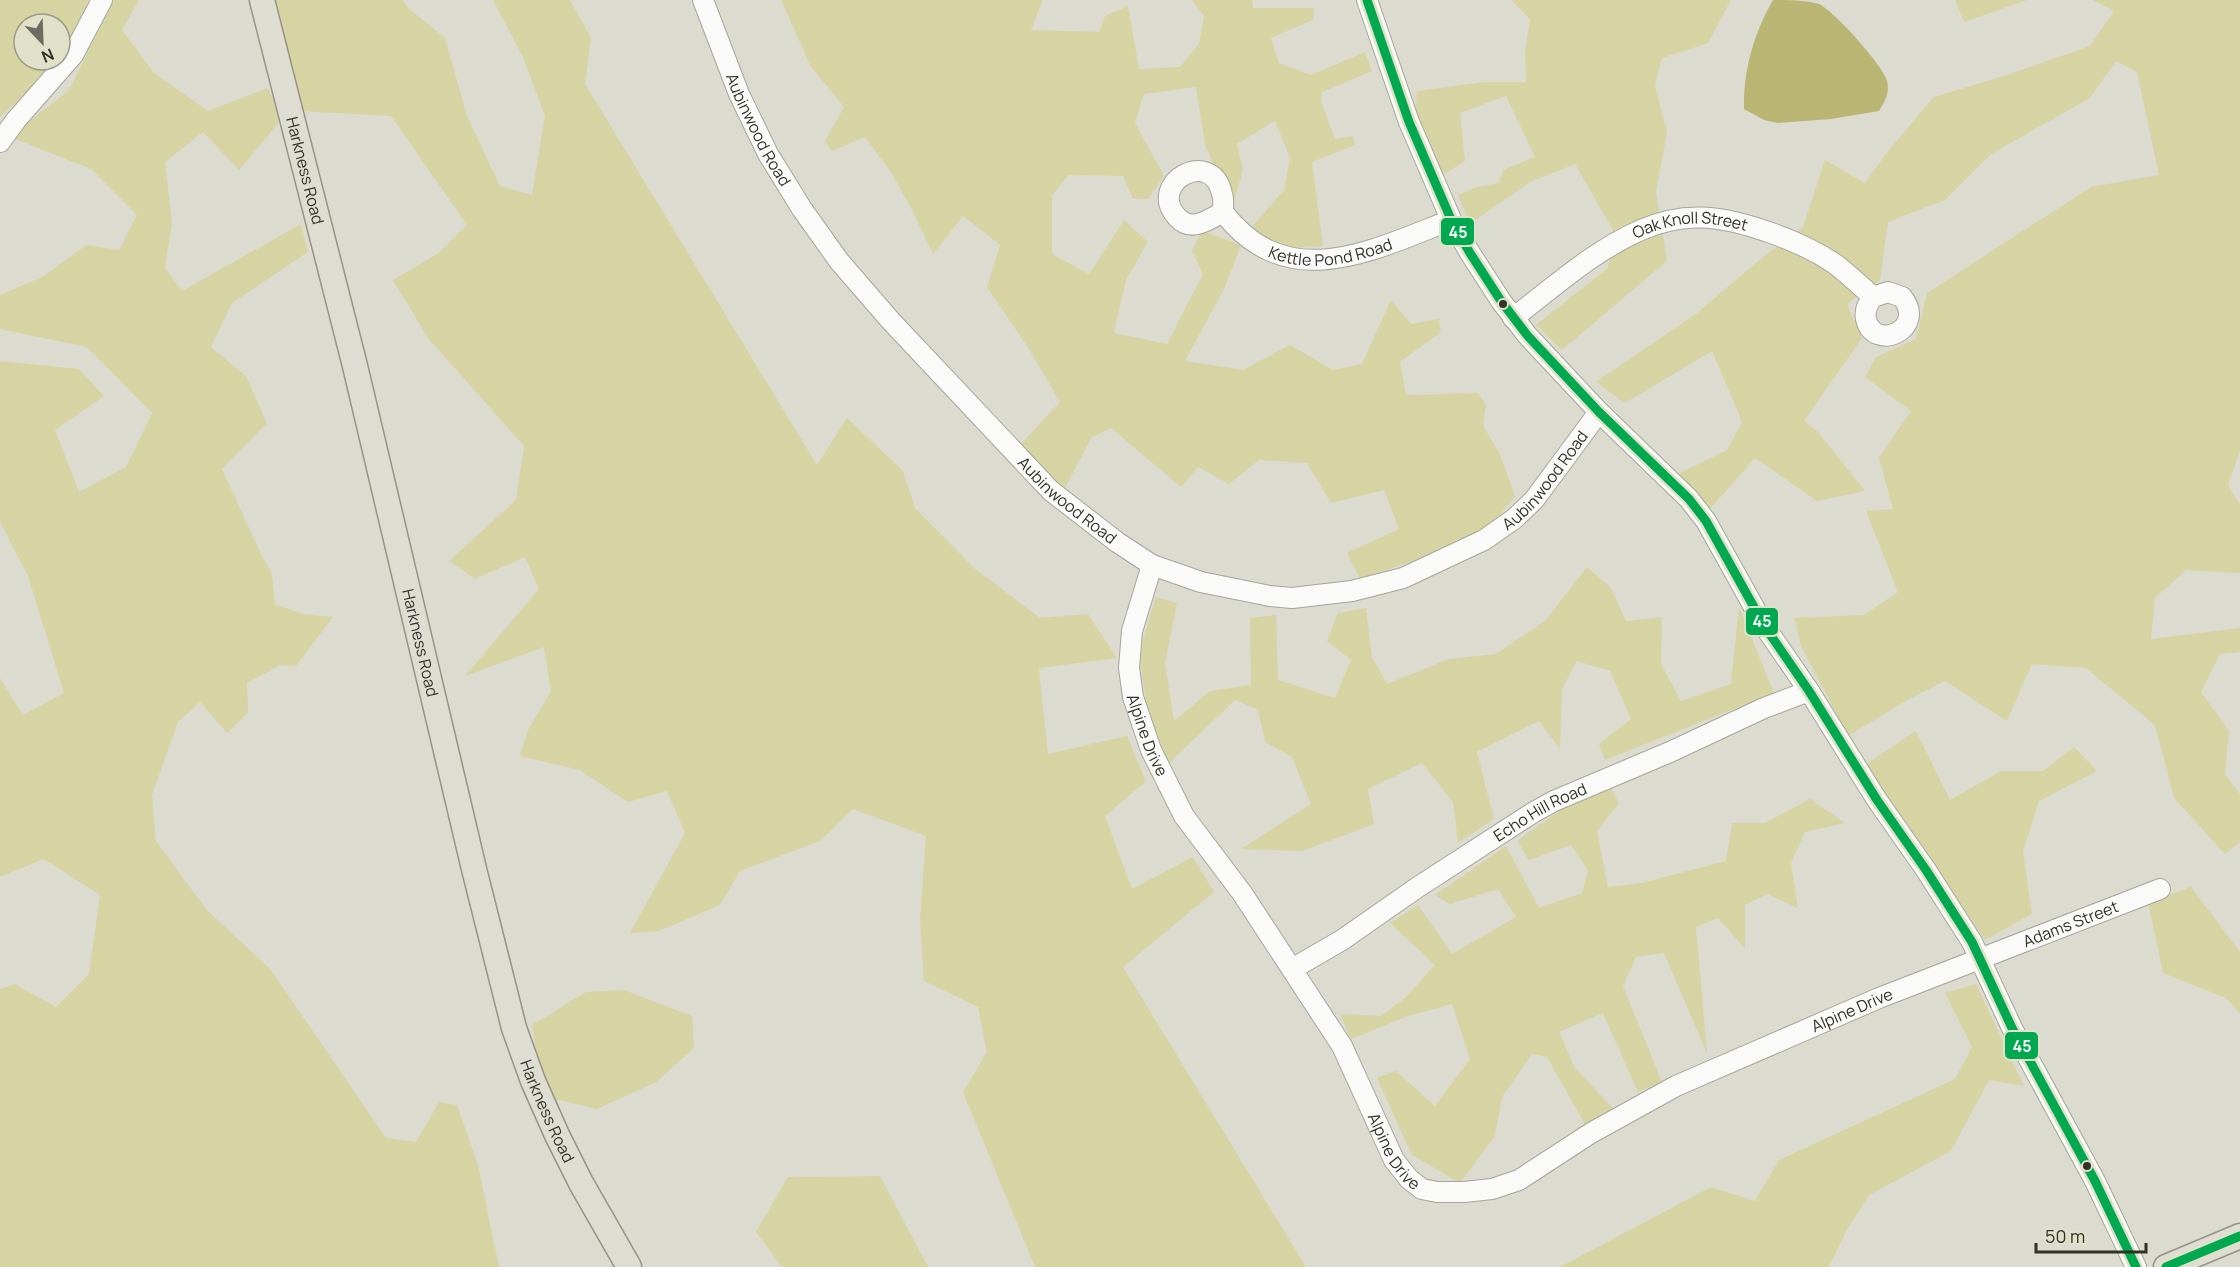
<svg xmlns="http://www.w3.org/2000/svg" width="2240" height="1267" font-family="Manrope,sans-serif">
  <rect width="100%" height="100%" fill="#dbdbcf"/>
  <path fill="#d7d4a4" d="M0,0H88L80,22L60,52V24H24V60H55L44,76L0,117Z
    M114,0H139L122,30L154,73L208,111L268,88L282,119L239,170L203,132L165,162L172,222L165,268L182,291L301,224L308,252L232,303L211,347L246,376L267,423L222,469L262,556L272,574L275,604L302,614L333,617L296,666L280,665L247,683L248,713L227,733L200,702L178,722L152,795L156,841L206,909L271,970L386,1138L416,1142L439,1102L457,1105L478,1165L499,1267H0V989L15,984L56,1007L89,974L100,895L44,859L0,877V678L23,715L64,693L28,576L0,522V361L79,369L104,396L55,430L79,492L126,467L152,413L87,347L0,329V295L44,276L86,245L119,250L137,215L91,169L10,137L69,90Z
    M271,0H403L408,8L445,38L467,116L500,186L532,195L545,116L523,57L493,0H570L591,38L585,84L817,465L847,418L903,471L915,508L974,568L1040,618L1088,614L1117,658L1039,668L1048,754L1127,736L1146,781L1105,816L1132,889L1193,857L1214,892L1123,967L1306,1267H1035L963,1092L987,1052L978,1007L924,981L920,922L926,836L853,809L820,841L740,871L720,905L659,931L630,933L685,833L667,791L628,802L580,770L520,756L528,730L551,691L544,647L465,676L539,589L525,557L475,579L449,561L516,500L524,446L428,338L393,280L439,253L467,225L391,116L300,111Z
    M781,0H1043L1031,30L1099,32L1105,16L1128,6L1139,69L1180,67L1199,44L1204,16L1192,0H1252L1253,8H1314L1313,20L1271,38L1279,63L1311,75L1365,52L1372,71L1322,92L1321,101L1335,139L1353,136L1355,145L1312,162L1323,246L1285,248L1251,228L1284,190L1290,158L1275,121L1237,144L1243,170L1234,202L1225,191L1205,145L1196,87L1144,94L1135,123L1164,176L1148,199H1133L1123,176L1069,175L1052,195V254L1089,274L1124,220L1148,242L1126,280L1114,333L1167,344L1203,274L1192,251L1202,231L1241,245L1225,287L1185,361L1243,370L1290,345L1333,370L1362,364L1391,300L1411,324L1439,319L1441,332L1400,362L1406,395L1478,393L1486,405L1483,426L1499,452L1515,496L1496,520L1445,550L1360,579L1347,553L1399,529L1384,490L1331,503L1307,463L1259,460L1229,484L1198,467L1181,487L1111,428L1091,438L1064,490L1019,446L1060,402L1029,349L987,287L1000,245L963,216L933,254L910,206L890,171L865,137L832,151L825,141L844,107L811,67Z
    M1511,0H1731L1708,43L1662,58L1655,85L1667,132L1656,192L1667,261L1562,350L1536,325L1608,268L1614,232L1575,164L1530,182L1470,224L1458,195L1477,187L1499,183L1503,170L1535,157L1506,96L1460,113L1465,161L1443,175L1415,113L1417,91L1483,82H1526L1525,51L1530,19Z
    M1955,0H2027L1964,22Z
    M2093,0H2240V451L2228,485L2240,505V573L2186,570L2155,598L2151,639L2240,628V652L2220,654L2201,692L2229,731L2225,774L2240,794V842L2225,854L2174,798L2155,725L2086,668L2032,664L2007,721L1945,681L1909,699L1848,736L1801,646L1794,618L1864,615L1898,592L1866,511L1893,509L1879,458L1911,411L1865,377L1876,357L1916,339L1927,293L2091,187L2159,175L2137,72L2116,61L2090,98L1991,154L1945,200L1888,222L1880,280L1847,304L1862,338L1804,421L1818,432L1865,491L1817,501L1755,458L1710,509L1678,474L1727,450L1742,422L1712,351L1625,403L1596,382L1697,313L1757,262L1803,227L1825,160L1865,183L1888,151L1934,97L2004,76L2090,46L2114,11Z
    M1587,567L1611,588L1626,621L1662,617L1661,664L1681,701L1731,684L1739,607L1774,693L1605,760L1599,744L1631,719L1610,671L1577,661L1562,689L1560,749L1539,721L1477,752L1494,819L1458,843L1453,802L1422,763L1368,789L1374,824L1302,851L1241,849L1311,804L1292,757L1265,742L1258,710L1235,700L1169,763L1147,710L1139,652L1156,597L1177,603L1165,663L1174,721L1210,691L1251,685L1250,618L1276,615L1278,680L1335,698L1351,660L1327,641L1338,613L1366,608L1372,657L1387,684L1449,659L1496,654L1545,621Z
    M1916,731L1950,800L2001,771H2043L2074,747L2097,771L2039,801L2023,851L2032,914L1985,940L1865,765Z
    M1609,785L1619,803L1597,831L1608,887L1642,883L1726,861L1732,823H1765L1810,799L1845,823L1805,832L1791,863L1798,908L1767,894L1745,905V949L1718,918L1696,927L1707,1053L1664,953L1636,957L1623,986L1662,1082L1638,1092L1603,1013L1559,1032L1575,1068L1613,1108L1586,1126L1547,1057L1532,1054L1502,1097L1495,1136L1460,1183L1412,1155L1377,1078L1396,1071L1435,1106L1470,1059L1452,1004L1408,1016L1351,1039L1340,1014L1381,1016L1405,998L1435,965L1390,923L1418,905L1452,954L1516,917L1498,889L1450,904L1435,895L1506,846L1539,908L1582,893L1588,871L1571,845L1529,860L1517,841L1572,802Z
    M2191,887L2240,952V1014L2226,998L2163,973L2148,902Z
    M1976,984L2024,1086L1989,1080L1951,1151L1869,1195L1846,1231L1829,1267H1560L1711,1187L1755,1201L1779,1160L1955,1079L1972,1047L1945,993Z
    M624,990L692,1016L694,1048L656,1082L597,1109L555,1099L540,1078L532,1025L586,992Z
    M880,1176L928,1267H782L756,1232L788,1177Z"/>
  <path fill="#b9b573" d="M1773,0C1788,0 1805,0 1819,4C1834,11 1883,65 1887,81C1890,93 1885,101 1879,111L1831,119L1778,123L1764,120L1744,109C1743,71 1754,33 1773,0Z"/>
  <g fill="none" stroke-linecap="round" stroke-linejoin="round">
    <defs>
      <g id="minor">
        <path id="s1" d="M703,0L739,94L768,154L802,209L839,261L890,320L1051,491L1117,542L1152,565L1201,582L1270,596L1292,598L1352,591L1403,578L1484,540L1514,519L1534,500L1599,412"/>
        <path d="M1367,0L1409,122L1453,224L1470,253L1501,301L1527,335L1599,412L1689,499L1706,521L1765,627L1809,691L1877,800L1926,870L1972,942L2012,1028L2095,1181L2136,1267"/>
        <path d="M0,142L16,120L73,55L102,0"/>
        <path id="s2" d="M1223,212C1223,206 1224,199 1222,194C1212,146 1146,183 1177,217C1191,233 1208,220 1223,212C1287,296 1373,250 1451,220"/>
        <path id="s3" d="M1513,318C1554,287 1593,251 1641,230C1688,209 1727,217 1774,234C1796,242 1816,251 1835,264C1848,274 1861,286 1873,297C1868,303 1864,310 1866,319C1874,353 1928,329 1902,297L1888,292L1873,297"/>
        <path id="s4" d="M1152,565L1132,631L1129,668L1133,697L1151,750L1184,816L1242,893L1342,1046L1394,1160L1409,1179L1422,1189L1437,1192H1464L1492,1189L1519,1180L1591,1133L1676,1086L1879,998L2160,889"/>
        <path id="s5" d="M1292,969L1342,940L1418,887L1534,812L1554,801L1670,752L1764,708L1809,691"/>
      </g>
      <g id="major">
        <path id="s6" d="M262,0L355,366L474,869L514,1028L533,1081L557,1135L581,1183L629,1267"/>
        <path d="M2166,1267L2240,1236"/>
      </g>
    </defs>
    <use href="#minor" stroke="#a5a59b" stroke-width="22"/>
    <use href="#major" stroke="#959481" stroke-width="27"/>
    <use href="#minor" stroke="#fafaf8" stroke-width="20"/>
    <use href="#major" stroke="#ddddd3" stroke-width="24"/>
    <defs>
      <path id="bus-1" d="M1367,0L1409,122L1453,224L1470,253L1501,301L1527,335L1599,412L1689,499L1706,521L1765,627L1809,691L1877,800L1926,870L1972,942L2012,1028L2095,1181L2136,1267
        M2166,1267L2240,1236"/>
    </defs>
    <use href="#bus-1" stroke="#e1e0c9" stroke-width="14"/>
    <use href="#bus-1" stroke="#00a950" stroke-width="9"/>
  </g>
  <g fill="#323128" stroke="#e1e0c9" stroke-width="2">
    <circle cx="1503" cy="304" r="5"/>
    <circle cx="2087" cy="1166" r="5"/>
  </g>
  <g text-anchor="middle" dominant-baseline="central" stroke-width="6" stroke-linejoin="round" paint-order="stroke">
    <g font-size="16" fill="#323128" stroke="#e1e0c9">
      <text stroke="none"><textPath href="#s1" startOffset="141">Aubinwood Road</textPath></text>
      <text stroke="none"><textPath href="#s6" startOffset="176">Harkness Road</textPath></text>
      <text stroke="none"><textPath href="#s3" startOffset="206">Oak Knoll Street</textPath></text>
      <text stroke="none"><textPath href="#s2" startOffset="294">Kettle Pond Road</textPath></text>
      <text stroke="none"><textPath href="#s1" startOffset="1167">Aubinwood Road</textPath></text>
      <text stroke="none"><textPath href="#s1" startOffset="627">Aubinwood Road</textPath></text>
      <text stroke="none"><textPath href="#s6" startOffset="662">Harkness Road</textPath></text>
      <text stroke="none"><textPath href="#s4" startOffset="176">Alpine Drive</textPath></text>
      <text stroke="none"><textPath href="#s5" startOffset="294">Echo Hill Road</textPath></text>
      <text stroke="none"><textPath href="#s4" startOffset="1419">Adams Street</textPath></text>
      <text stroke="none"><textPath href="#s4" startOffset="1184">Alpine Drive</textPath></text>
      <text stroke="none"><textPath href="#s6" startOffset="1148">Harkness Road</textPath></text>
      <text stroke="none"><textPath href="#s4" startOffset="662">Alpine Drive</textPath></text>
    </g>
  </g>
  <g stroke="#e1e0c9" stroke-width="2">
    <rect x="1440" y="217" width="35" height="29" rx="6" fill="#00a950"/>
    <rect x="1745" y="607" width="34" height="29" rx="6" fill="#00a950"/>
    <rect x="2004" y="1031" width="35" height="29" rx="6" fill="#00a950"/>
  </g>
  <g font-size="16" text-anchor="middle" font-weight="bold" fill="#fff">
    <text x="1458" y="238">45</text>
    <text x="1762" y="627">45</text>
    <text x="2022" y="1052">45</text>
  </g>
  <g transform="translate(42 42) rotate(157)"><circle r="28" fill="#e1e0c9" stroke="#9b9a89" stroke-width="1.5"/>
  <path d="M0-4.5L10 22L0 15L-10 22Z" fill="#6d6c62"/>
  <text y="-9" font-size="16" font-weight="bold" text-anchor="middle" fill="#323128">N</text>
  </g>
  <path d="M2036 1243v9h110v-9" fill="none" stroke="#323128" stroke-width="3"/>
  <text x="2045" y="1243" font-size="18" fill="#323128" stroke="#e1e0c9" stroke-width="4.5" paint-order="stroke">50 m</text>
</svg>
